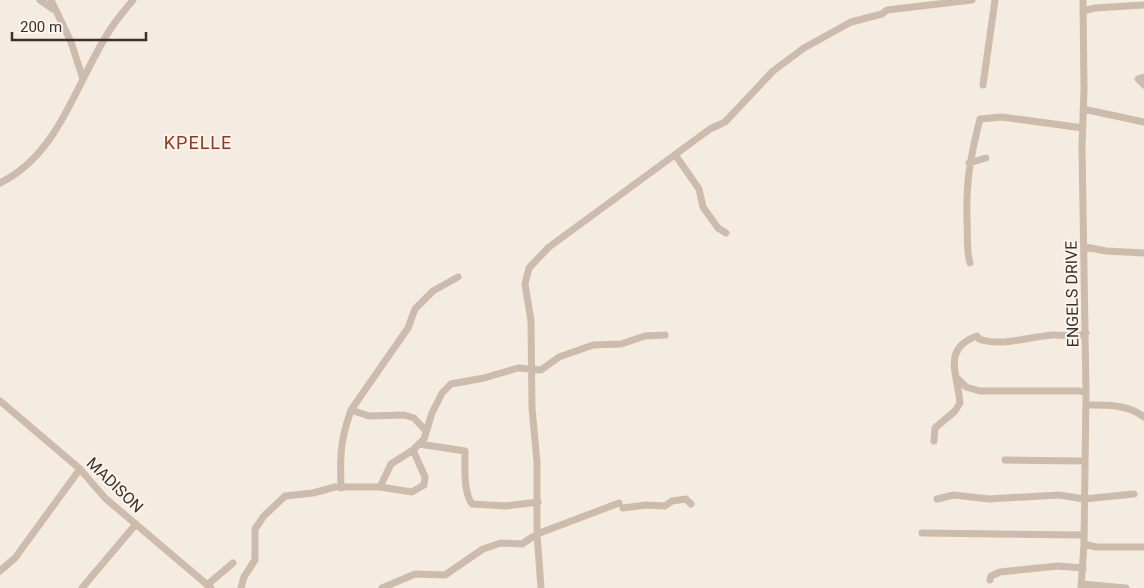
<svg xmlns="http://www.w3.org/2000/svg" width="1144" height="588" font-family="Roboto,sans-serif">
  <rect width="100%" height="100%" fill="#f4ebe1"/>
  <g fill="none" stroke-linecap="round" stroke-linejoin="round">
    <path stroke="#cdbbac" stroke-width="7" d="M40,0L53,9
      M51,0L71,42L83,79
      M1083,11L1095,8L1144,5
      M1144,77L1138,79L1144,85
      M983,85L995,0
      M1083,109L1144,122
      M676,156L699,189L703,207L718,228L726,233
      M969,163L986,158
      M0,183C59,154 75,85 108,33C115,21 124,11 133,0
      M1085,247L1106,251L1144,253
      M970,263C966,249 968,236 967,221C966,181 970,158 980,119L1002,117L1083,128
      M957,378L966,387L980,391H1079L1086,393
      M0,401L80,469L105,498L211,588
      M1086,405C1106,405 1128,404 1144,417
      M426,431L414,418L404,415L369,416L351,410L408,328L415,309L433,291L458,277
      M934,441L935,428L955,411L960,403C958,375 941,349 977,336L979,339C1002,347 1028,337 1052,335C1064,334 1075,339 1086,333
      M419,444L465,451C465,465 463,492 472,504L506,506L538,502
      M1005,460L1085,461
      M380,487L412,492L424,485L425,477L413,450
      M341,488C340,454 340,442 351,410
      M937,499L954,495L989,499L1059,495L1084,499L1134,494
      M623,508L646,505L665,506L672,501L686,499L691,504
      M922,533L1084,535
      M1084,544L1096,547H1144
      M0,571L15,558L80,469
      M990,580L991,576L1000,572L1058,566L1083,568
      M1081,584L1126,588
      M207,585L233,563
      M82,588L136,524
      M241,588L244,577L255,560V529L263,517L285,496L313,493L335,487H380L391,464L413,450L424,439L432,413L442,393L451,384L484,378L518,368L541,370L559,357L593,345L621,344L645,336L665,335
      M382,588L415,574L445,575L483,549L501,543L522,544L537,534L619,503
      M541,588L537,534V462L532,408L531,321L525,284L529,268L549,247L710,129L725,122L773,71L804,48L851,22L882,14L887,10L972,0
      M1081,588L1084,544L1086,393L1082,146L1084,90L1083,0"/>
  </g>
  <g text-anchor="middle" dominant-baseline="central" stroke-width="4" stroke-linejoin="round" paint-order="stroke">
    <g font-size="16" fill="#3b302b" stroke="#fbf5ee">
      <text transform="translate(1072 294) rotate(-91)">ENGELS DRIVE</text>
      <text transform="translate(115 485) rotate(44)">MADISON</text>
    </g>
    <g font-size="18" letter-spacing="1" fill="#8c3b22" stroke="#fbf5ee">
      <text x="198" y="142">KPELLE</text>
    </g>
  </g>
  <path d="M12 32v8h134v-8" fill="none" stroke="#3b302b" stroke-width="2.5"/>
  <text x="20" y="32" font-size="15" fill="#3b302b" stroke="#fbf5ee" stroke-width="4" paint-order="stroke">200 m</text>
</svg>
